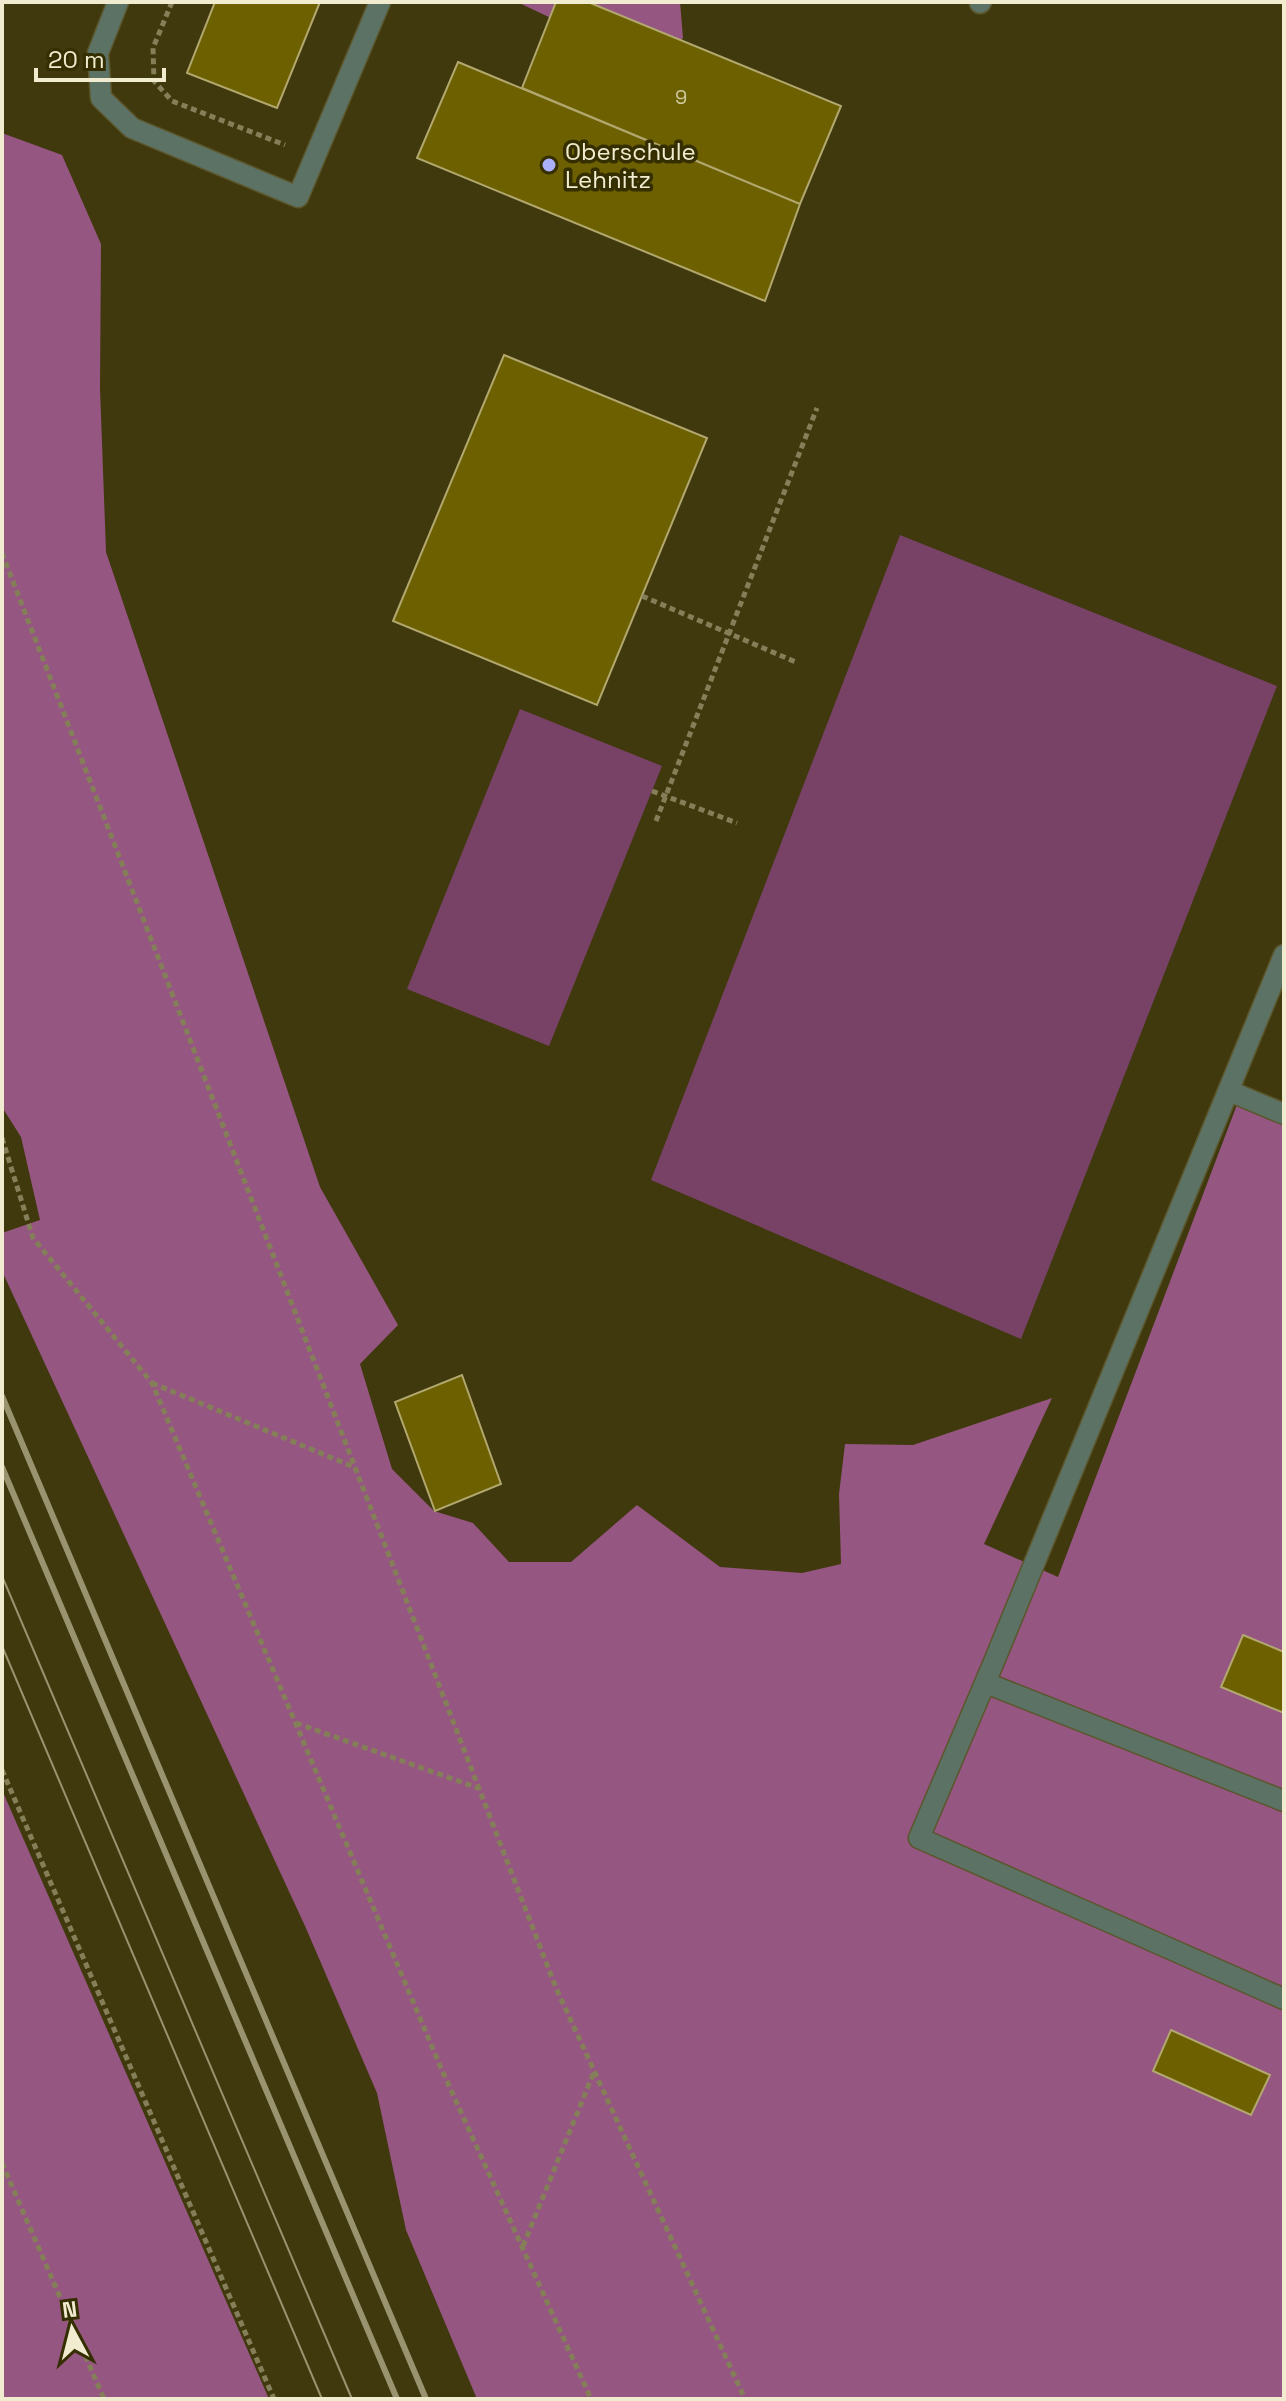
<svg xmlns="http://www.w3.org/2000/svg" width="1286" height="2401" font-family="'Space Grotesk',sans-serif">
  <rect width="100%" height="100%" fill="#40390d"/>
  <path fill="#784267" d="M900,535L1277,686L1021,1339L651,1180Z
    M520,709L662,766L549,1046L407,989Z"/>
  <path fill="#955681" d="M517,2H680L683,38L657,68Z
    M2,133L62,155L101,244L100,388L106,552L320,1187L398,1325L360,1364L392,1469L434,1511L473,1523L509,1562H571L637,1505L720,1567L802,1573L841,1564L839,1494L845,1444L913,1445L1052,1398L984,1544L1058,1577L1238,1102L1284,1122V2399H477L406,2230L377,2093L305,1926L2,1271V1233L40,1220L21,1137L2,1107Z
    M2,1790L269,2399H2Z"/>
  <path fill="#6c6001" stroke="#b2a86f" stroke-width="2" d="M215,2H320L277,108L187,73Z
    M556,2H588L841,106L800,204L522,88Z
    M458,62L800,204L765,301L417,158Z
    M504,355L707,438L597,705L393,621Z
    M462,1375L501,1484L435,1511L395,1402Z
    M1243,1635L1284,1652V1713L1221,1687Z
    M1171,2030L1270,2075L1251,2115L1153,2071Z"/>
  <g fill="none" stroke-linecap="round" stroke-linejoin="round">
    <defs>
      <path id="minor" d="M118,2L98,53L101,98L132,128L298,197L380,2
        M980,3L981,2
        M1284,955L993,1664L919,1838L1284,1999
        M1229,1091L1284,1114
        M986,1683L1284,1801"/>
    </defs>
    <use href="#minor" stroke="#5c562c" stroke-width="23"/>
    <path stroke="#857f59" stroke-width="5" stroke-dasharray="6 4" stroke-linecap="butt" d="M172,2L153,48L154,81L172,101L285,145
      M2,553L556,1988L745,2399
      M642,596L798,663
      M652,791L737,823
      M656,821L817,408
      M2,1138L33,1238L152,1383L441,2068L591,2399
      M152,1383L354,1467
      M296,1723L478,1788
      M2,1770L274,2399
      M2,2163L104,2399
      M523,2246L594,2072"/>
    <use href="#minor" stroke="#5b7265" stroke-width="20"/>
    <path stroke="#99936f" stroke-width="2" d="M2,1576L352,2399
      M2,1646L322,2399"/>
    <path stroke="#99936f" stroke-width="6" d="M2,1396L426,2399
      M2,1467L397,2399"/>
  </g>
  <circle fill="#aab0fb" stroke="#352e01" stroke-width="3" cx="549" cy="165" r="8"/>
  <g text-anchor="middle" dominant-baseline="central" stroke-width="7" stroke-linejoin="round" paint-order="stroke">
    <g font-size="20" fill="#d0c99c">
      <text x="681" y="97">9</text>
    </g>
    <g font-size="24" fill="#f1eccf" stroke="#352e01" text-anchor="start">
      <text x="565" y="151">Oberschule<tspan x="565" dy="28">Lehnitz</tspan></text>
    </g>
  </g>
  <rect width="1286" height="2401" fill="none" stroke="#f1eccf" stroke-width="8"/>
  <g transform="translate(72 2329) rotate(353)" stroke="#352e01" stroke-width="6" paint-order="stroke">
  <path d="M0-6L14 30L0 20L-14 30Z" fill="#f1eccf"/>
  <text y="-12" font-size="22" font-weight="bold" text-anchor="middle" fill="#f1eccf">N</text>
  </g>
  <path d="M36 68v12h128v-12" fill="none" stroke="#f1eccf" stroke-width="4"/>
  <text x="48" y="68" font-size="24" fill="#f1eccf" stroke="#352e01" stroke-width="6" paint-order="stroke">20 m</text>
</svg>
